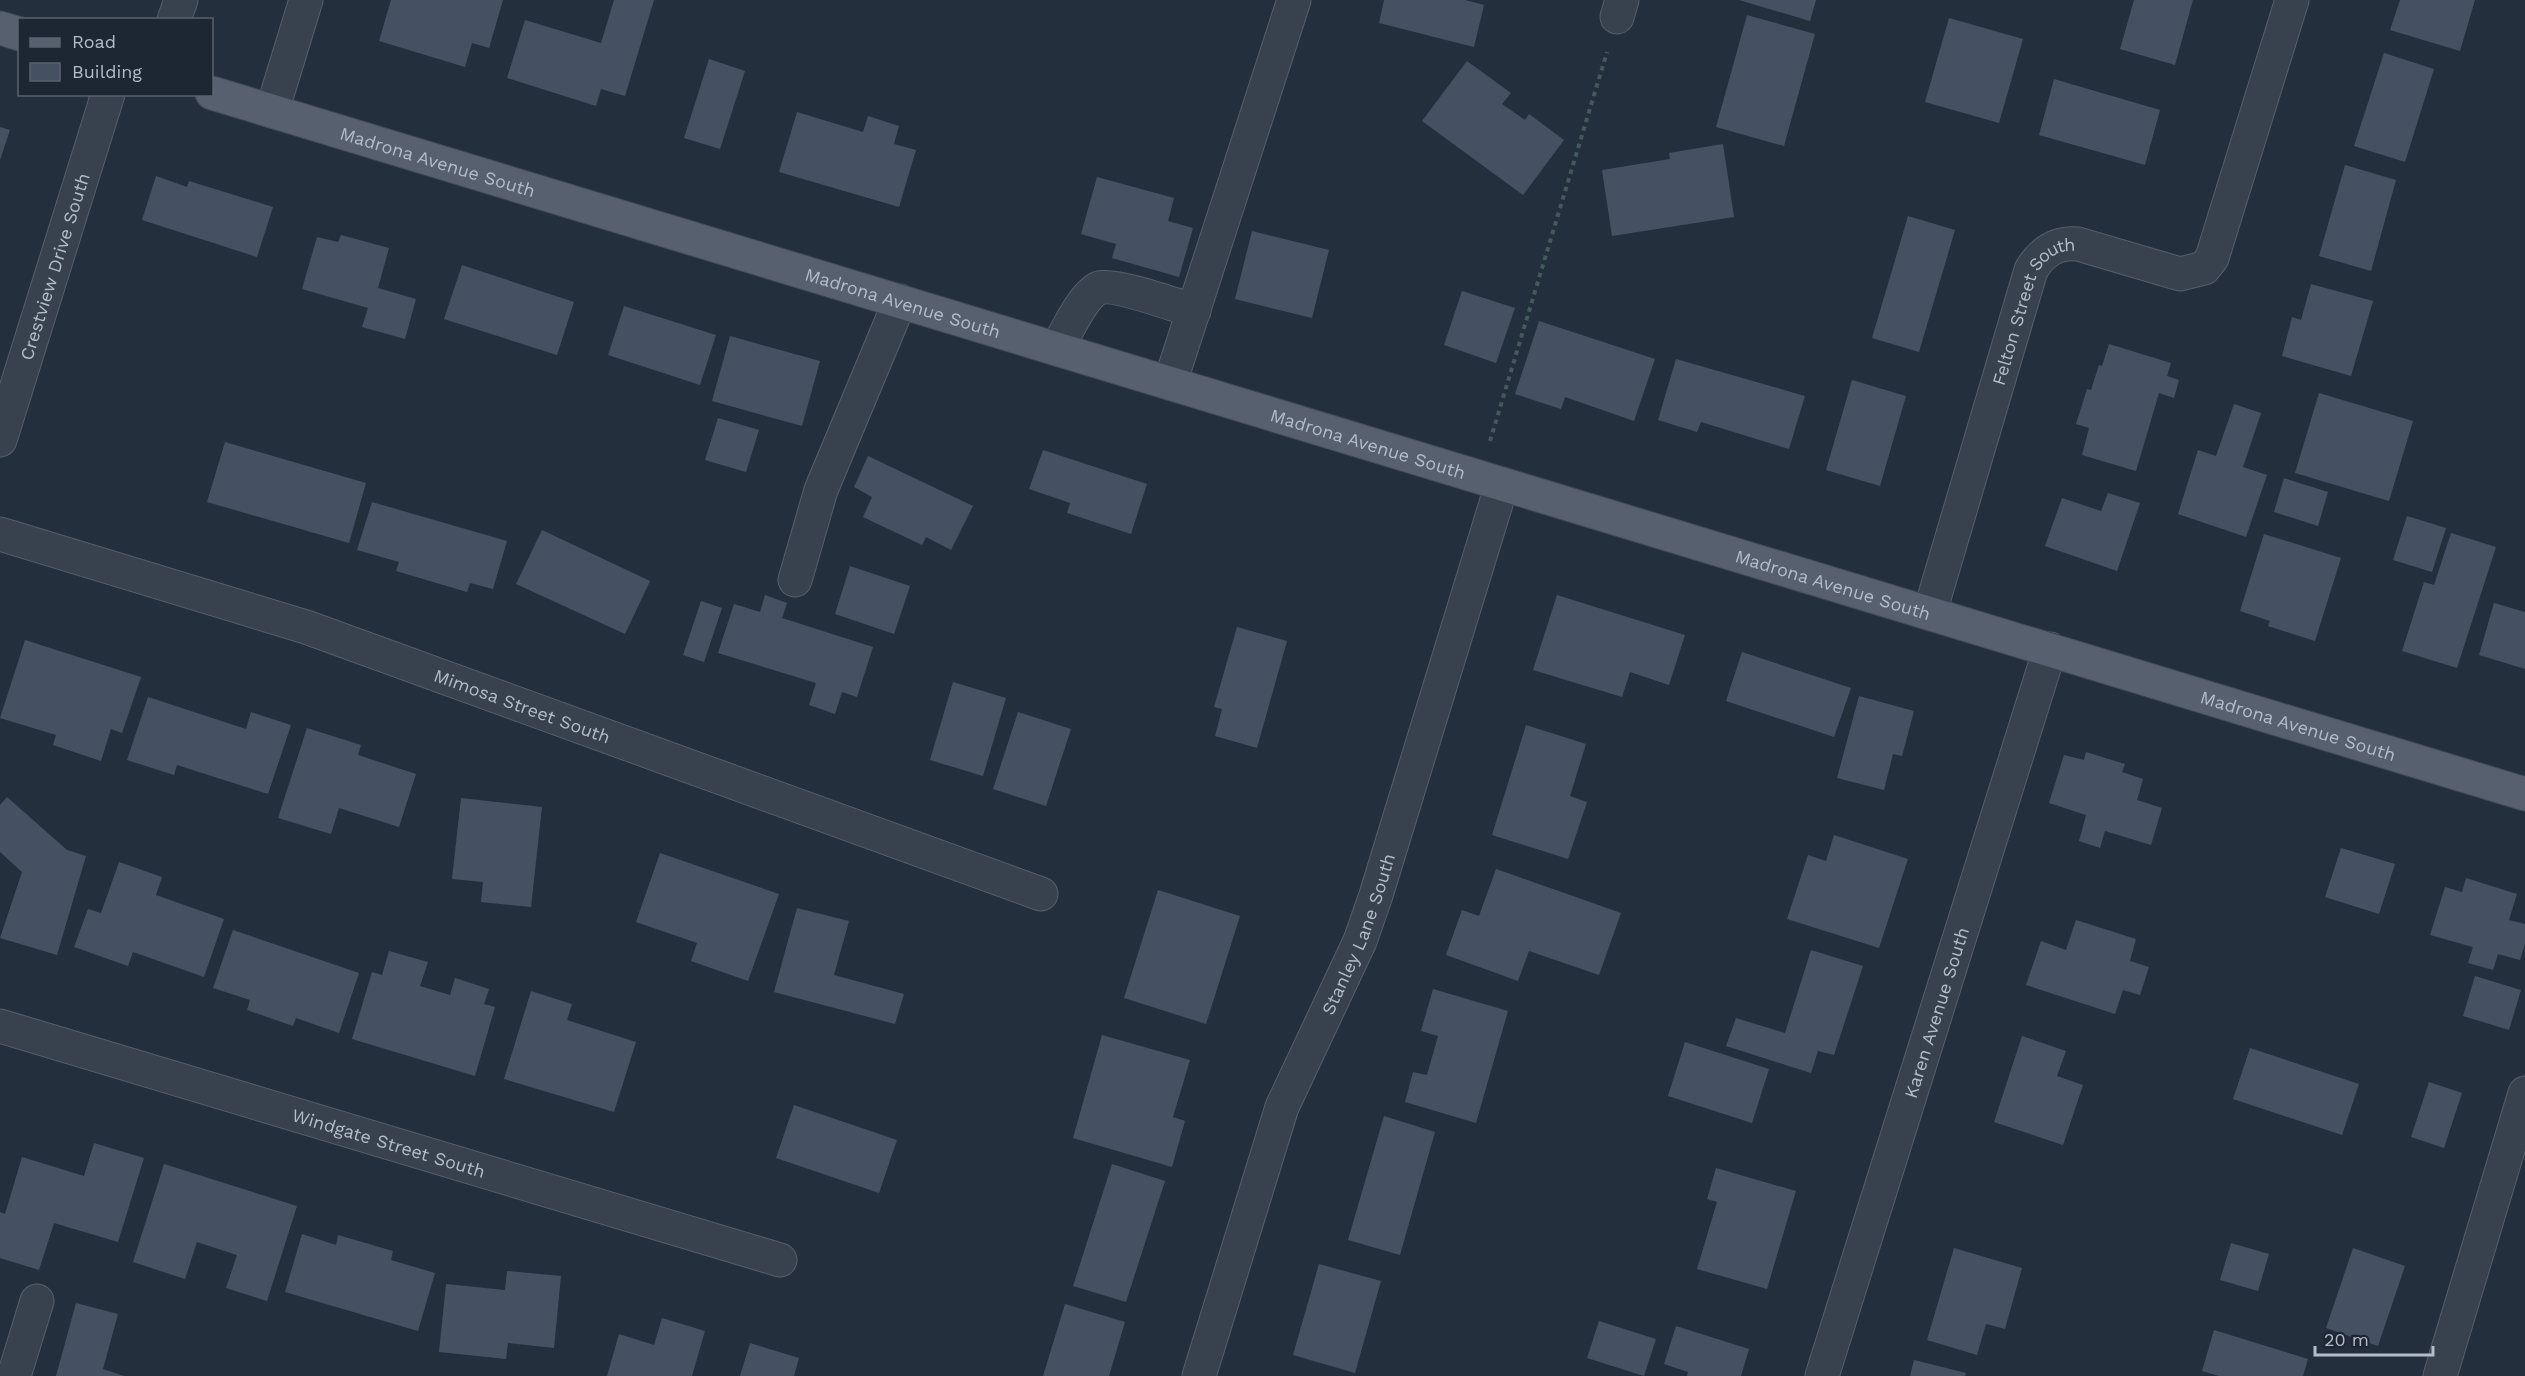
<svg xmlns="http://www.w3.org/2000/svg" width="2525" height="1376" font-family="'Work Sans',sans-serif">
  <rect width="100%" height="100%" fill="#242f3e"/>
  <path fill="#455162" d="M391,0H503L489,48L472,43L465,67L379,41Z
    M614,0H654L625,96L601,89L596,106L507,78L525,20L601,43Z
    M1384,0H1465L1484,5L1474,47L1379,23Z
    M1739,0H1816L1810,21Z
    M2134,0H2193L2175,65L2120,49Z
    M2400,0H2475L2460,51L2390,30Z
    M1747,15L1815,34L1784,146L1716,127Z
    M1949,18L2023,39L1999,123L1925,102Z
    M2384,53L2434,69L2405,162L2354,146Z
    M709,59L745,71L720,149L684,138Z
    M1467,61L1511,93L1502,104L1525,120L1529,114L1564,140L1523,195L1422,121Z
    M2054,79L2160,110L2145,165L2039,135Z
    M797,112L863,132L868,116L899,126L894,144L916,150L899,207L779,172Z
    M0,127L10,130L0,160Z
    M1723,144L1734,217L1612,236L1602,170L1670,159L1669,153Z
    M2345,165L2396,180L2371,271L2319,256Z
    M156,176L187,187L189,181L273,207L257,257L142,220Z
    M1097,177L1174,198L1168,221L1193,228L1179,277L1112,258L1116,244L1081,234Z
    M1908,216L1955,230L1919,352L1872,338Z
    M1252,231L1329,250L1312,318L1235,299Z
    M341,235L389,248L378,288L416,299L405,339L362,327L368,308L302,289L317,237L338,242Z
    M462,265L574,302L557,355L444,319Z
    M2311,284L2373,301L2351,376L2282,356L2292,317L2301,320Z
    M1462,291L1515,308L1496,363L1444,345Z
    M624,306L716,335L700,385L608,355Z
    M1539,321L1655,359L1634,421L1565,397L1561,409L1515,394Z
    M730,336L820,361L802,426L712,401Z
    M2109,344L2171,363L2167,376L2179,380L2174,398L2159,393L2136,471L2082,455L2089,428L2076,424L2087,389L2091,390L2099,365L2102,366Z
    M1676,359L1805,396L1789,449L1701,422L1697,432L1658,420Z
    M1852,380L1906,396L1880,486L1826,470Z
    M2319,393L2413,421L2389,501L2295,473Z
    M2234,404L2261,413L2243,467L2267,475L2246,537L2178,514L2198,450L2216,456Z
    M718,418L759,430L746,472L705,460Z
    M225,442L366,483L349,543L207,502Z
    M1043,450L1147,484L1131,534L1067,513L1070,503L1029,489Z
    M868,456L973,506L951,550L926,537L922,545L863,517L872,497L854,487Z
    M2284,478L2328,492L2318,526L2274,512Z
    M2108,493L2140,503L2117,571L2045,546L2062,498L2101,511Z
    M372,502L507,541L493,589L470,583L467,592L396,571L399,562L357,550Z
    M2407,516L2446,528L2432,572L2393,560Z
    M542,530L650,581L625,634L516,584Z
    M2451,533L2496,547L2457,668L2402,651L2424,582L2434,585Z
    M2264,534L2341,558L2315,641L2268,626L2270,621L2240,611Z
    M850,566L910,586L894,634L835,614Z
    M765,595L787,603L782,618L873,647L857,697L842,692L835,714L809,705L816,683L718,653L734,604L760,612Z
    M1557,595L1685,635L1669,685L1630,672L1622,697L1533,670Z
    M701,601L722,608L704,662L683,655Z
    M2494,603L2525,612V669L2479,655Z
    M1237,627L1287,641L1257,748L1215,736L1222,709L1214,707Z
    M25,640L141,677L122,733L111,729L101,761L53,745L56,735L0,718Z
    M1742,652L1851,688L1834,737L1726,701Z
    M953,682L1006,698L983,776L930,760Z
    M1859,696L1914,711L1902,756L1893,754L1884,790L1837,778Z
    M148,697L246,729L251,712L291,725L268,794L177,765L174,775L127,760Z
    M1018,712L1071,729L1046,806L993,789Z
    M1526,725L1586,744L1570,796L1587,802L1568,859L1492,835Z
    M307,728L361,745L358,755L416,774L399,827L339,808L331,834L278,818Z
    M2086,752L2125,764L2122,772L2143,779L2137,800L2162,808L2151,845L2105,831L2100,848L2079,841L2086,815L2049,803L2064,755L2084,760Z
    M7,797L67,850L86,856L57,955L0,938L22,872L0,852V805Z
    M461,798L542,807L531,907L481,902L483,882L452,879Z
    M1834,835L1908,859L1879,948L1787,919L1808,855L1826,861Z
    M2341,848L2395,864L2379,914L2325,897Z
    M660,853L779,894L748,981L691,961L697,943L636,922Z
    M119,862L162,877L156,895L224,919L204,977L133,952L128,966L74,947L88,909L101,913Z
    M1496,869L1621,913L1599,975L1529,951L1518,981L1446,955L1462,910L1479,916Z
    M2466,878L2517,894L2509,920L2525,924V944L2520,960L2498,954L2493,970L2468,963L2473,947L2430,935L2445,887L2462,892Z
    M1158,890L1240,916L1206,1024L1124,998Z
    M797,908L849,921L834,975L904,994L895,1024L774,992Z
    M2076,920L2136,939L2130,961L2149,967L2140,995L2123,990L2115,1014L2026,985L2041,941L2066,950Z
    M233,930L359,973L339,1033L296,1018L293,1026L247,1010L250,1000L213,988Z
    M1811,950L1863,966L1834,1055L1818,1051L1811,1073L1726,1046L1736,1018L1785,1033Z
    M389,951L428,962L420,986L450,995L455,978L489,989L484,1004L495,1007L475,1076L352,1039L372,972L382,975Z
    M2475,976L2521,990L2509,1030L2463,1016Z
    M1433,989L1508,1011L1476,1123L1405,1102L1413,1072L1427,1075L1438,1036L1421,1031Z
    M531,991L572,1004L567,1020L636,1042L614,1112L504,1079Z
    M1102,1035L1190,1060L1173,1117L1185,1121L1172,1167L1073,1138Z
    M2022,1036L2066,1051L2057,1076L2083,1085L2063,1145L1994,1122Z
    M1685,1042L1769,1069L1752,1123L1668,1096Z
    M2250,1048L2359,1084L2342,1135L2233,1099Z
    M2429,1082L2462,1093L2444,1148L2411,1137Z
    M794,1105L897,1140L879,1193L776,1158Z
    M1384,1116L1435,1132L1400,1255L1348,1240Z
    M94,1143L144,1158L118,1242L54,1223L39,1270L0,1258V1212L5,1214L22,1157L84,1176Z
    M164,1164L297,1206L267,1301L226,1288L237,1255L197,1242L185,1279L133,1262Z
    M1112,1164L1165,1181L1126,1302L1073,1286Z
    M1716,1168L1796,1191L1767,1289L1697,1269L1717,1202L1707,1199Z
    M302,1234L336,1245L338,1235L393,1251L391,1260L435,1273L418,1331L285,1292Z
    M2231,1243L2269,1254L2258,1291L2220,1280Z
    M1954,1248L2022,1268L2005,1329L1986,1324L1977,1355L1927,1340Z
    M2353,1248L2405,1266L2378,1346L2326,1328Z
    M1319,1264L1381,1281L1355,1373L1293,1355Z
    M507,1271L561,1276L554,1348L508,1343L506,1359L439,1352L446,1284L505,1290Z
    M76,1303L118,1314L103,1369L124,1376H56Z
    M1065,1304L1125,1322L1109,1376H1043Z
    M662,1318L705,1331L692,1376H607L619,1334L654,1345Z
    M1599,1321L1656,1339L1644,1376L1587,1358Z
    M1676,1326L1749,1349L1741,1376H1687L1688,1372L1664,1364Z
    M2214,1330L2308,1359L2303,1376H2219L2202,1371Z
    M750,1343L799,1358L794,1376H740Z
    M1914,1360L1966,1373L1965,1376H1910Z"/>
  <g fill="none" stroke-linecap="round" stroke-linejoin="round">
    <defs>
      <g id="minor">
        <path d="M1617,17L1622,0"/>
        <path d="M174,20L181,0"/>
        <path d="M272,111L306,0"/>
        <path d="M1057,349C1065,334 1084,294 1099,288C1114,283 1175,305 1194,311"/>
        <path d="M1170,383L1294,0"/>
        <path id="s1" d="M0,440L108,94"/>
        <path id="s2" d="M0,534L306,627L1041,894"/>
        <path d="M795,580L821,490L900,301"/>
        <path id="s3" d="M1930,612L2031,270C2042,252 2056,242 2078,244L2180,274L2204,268L2212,258L2292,0"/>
        <path id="s4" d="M0,1026L780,1260"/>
        <path d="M14,1376L37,1301"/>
        <path id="s5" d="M1199,1376L1282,1107L1360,941L1376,895L1502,484"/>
        <path id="s6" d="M1822,1376L2050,649"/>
        <path d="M2440,1376L2525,1093"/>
      </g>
      <g id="major">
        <path d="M0,28L20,34"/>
        <path id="s7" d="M212,93L2525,794"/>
      </g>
    </defs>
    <use href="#minor" stroke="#565f6c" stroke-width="35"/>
    <use href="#major" stroke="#414a57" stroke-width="35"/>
    <path stroke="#44595c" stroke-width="4" stroke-dasharray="4.5 4.5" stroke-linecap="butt" d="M1490,441L1607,52"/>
    <use href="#minor" stroke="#38414e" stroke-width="33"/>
    <use href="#major" stroke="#56606e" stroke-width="33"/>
  </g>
  <g text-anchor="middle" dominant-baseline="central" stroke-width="4.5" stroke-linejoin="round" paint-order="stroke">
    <g font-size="18" fill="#b4bcc9" stroke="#1d2633">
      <text stroke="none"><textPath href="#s7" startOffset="236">Madrona Avenue South</textPath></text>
      <text stroke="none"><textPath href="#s1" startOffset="182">Crestview Drive South</textPath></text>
      <text stroke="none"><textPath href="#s7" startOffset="722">Madrona Avenue South</textPath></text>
      <text stroke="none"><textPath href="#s3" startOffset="324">Felton Street South</textPath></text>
      <text stroke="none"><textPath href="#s7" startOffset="1208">Madrona Avenue South</textPath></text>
      <text stroke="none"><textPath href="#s7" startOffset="1694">Madrona Avenue South</textPath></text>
      <text stroke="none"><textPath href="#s2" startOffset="550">Mimosa Street South</textPath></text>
      <text stroke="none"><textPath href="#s7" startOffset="2180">Madrona Avenue South</textPath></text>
      <text stroke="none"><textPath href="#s5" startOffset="471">Stanley Lane South</textPath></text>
      <text stroke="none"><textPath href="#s6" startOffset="381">Karen Avenue South</textPath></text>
      <text stroke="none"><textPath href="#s4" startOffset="406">Windgate Street South</textPath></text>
    </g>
  </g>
  <rect x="18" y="18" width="195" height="78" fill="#1d2633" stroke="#59626f" stroke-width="1.5"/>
  <rect x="30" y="38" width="30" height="9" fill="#56606e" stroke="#59626f" stroke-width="1.5"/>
  <text x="72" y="48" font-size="18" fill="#b4bcc9">Road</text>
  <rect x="30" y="63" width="30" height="18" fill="#455162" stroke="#59626f" stroke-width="1.5"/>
  <text x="72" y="78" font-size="18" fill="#b4bcc9">Building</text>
  <path d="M2315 1346v9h118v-9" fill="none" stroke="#b4bcc9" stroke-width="3"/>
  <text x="2324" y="1346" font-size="18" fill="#b4bcc9" stroke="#1d2633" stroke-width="4.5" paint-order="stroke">20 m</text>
</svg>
